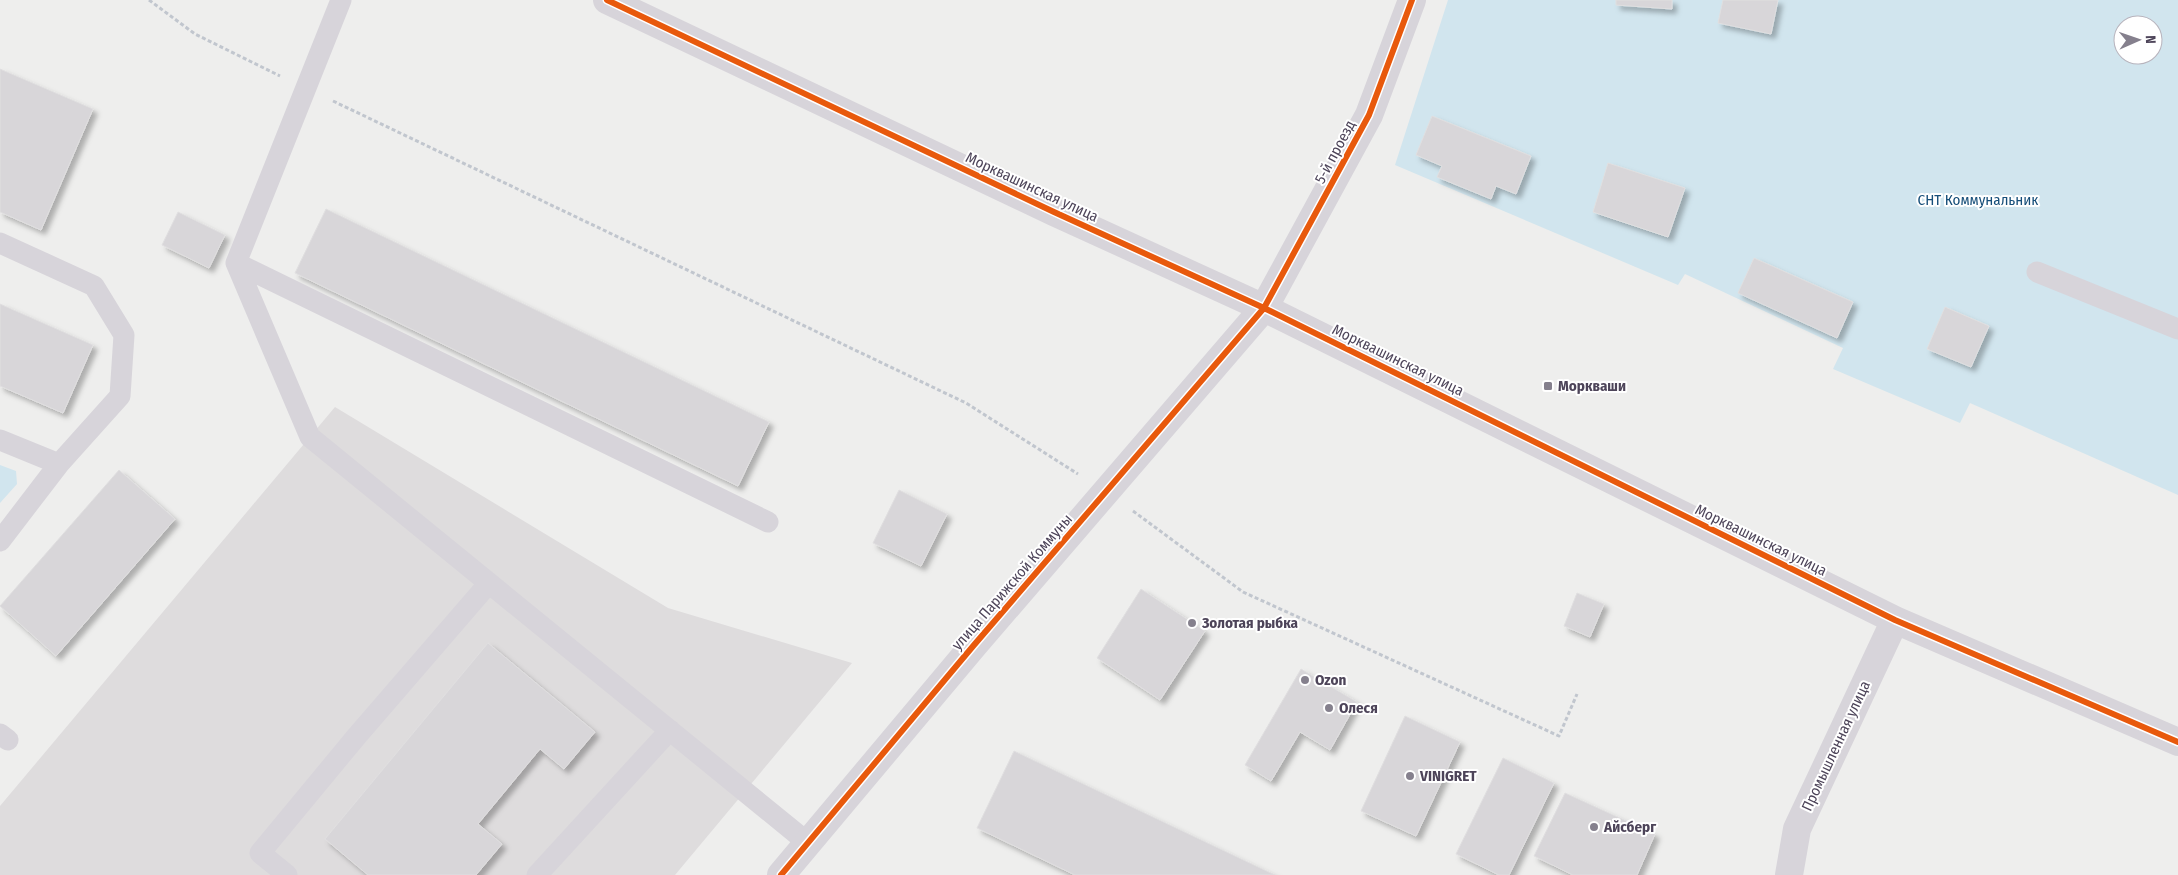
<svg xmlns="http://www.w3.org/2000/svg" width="2178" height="875" font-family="'Fira Sans Condensed',sans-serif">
  <defs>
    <filter id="shadow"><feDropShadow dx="4.5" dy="4.5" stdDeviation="2.5" flood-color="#0004"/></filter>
  </defs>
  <rect width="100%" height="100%" fill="#eeeeed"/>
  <path fill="#dedcdd" d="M335,407L668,608L852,663L675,875H0V806Z"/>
  <path fill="#d1e5ee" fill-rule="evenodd" d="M1448,0H2178V495L1970,403L1960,423L1833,369L1843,348L1685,274L1678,285L1395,165ZM2123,25H2153V55H2123Z
    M0,465L16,471L17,484L0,503Z"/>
  <path fill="#d8d6d9" stroke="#e0dfe0" filter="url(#shadow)" d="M1616,0H1672V9L1616,5Z
    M1723,0H1778L1771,34L1718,23Z
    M0,69L93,109L41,230L0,212Z
    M1432,116L1531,156L1516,194L1496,186L1491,199L1437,177L1442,166L1416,155Z
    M1608,163L1685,188L1668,237L1593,212Z
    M326,209L769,422L738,486L295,273Z
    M178,212L225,235L209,268L162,245Z
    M1754,258L1853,302L1837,338L1738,293Z
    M0,304L93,345L63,413L0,386Z
    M1945,307L1989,326L1971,367L1927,349Z
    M119,470L175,519L56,656L0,606Z
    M899,490L947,514L921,566L873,543Z
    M1141,589L1205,631L1160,700L1097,658Z
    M1577,593L1604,604L1590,637L1564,626Z
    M488,643L595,732L564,769L540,749L478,824L502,844L476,875H368L325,839Z
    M1301,669L1357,702L1330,750L1300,732L1271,781L1245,765Z
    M1405,716L1460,742L1416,836L1361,811Z
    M1014,751L1275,875H1075L977,828Z
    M1503,758L1554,783L1509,875H1499L1456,854Z
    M1565,793L1655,834L1637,875H1573L1534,856Z"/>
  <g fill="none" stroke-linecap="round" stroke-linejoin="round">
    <path stroke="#c1c6ce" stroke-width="3" stroke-dasharray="4 2.5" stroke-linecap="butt" d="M149,0L195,34L280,76
      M333,101L966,403L1078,474
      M1133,511L1243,592L1559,736L1577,694"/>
    <path stroke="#d7d4da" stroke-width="21" d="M0,243L94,286L124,335L120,396L59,464L0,541
      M236,263L768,522
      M2037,272L2178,329
      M0,440L59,464
      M489,583L808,843
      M0,734L8,740
      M287,875L260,853L356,737L489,583L310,437L236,263L341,0
      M537,875L670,730"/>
    <path stroke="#d7d4da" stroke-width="28" d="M607,0L1054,212L1264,308L1895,620L2178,742
      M781,875L974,645L1264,308L1369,115L1412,0
      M1789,875L1797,829L1895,620"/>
    <defs>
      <path id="cycleway" d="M607,0L1054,212L1264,308L1895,620L2178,742
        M781,875L974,645L1264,308L1369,115L1412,0"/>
    </defs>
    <use href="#cycleway" stroke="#fff" stroke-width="9"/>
    <use href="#cycleway" stroke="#e8590c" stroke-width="6"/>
  </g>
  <g fill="#85808d" stroke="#fff" stroke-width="2">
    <rect x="1543" y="381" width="10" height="10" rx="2.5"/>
    <circle cx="1192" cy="623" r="5"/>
    <circle cx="1305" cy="680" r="5"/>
    <circle cx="1329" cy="708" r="5"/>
    <circle cx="1410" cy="776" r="5"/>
    <circle cx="1594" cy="827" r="5"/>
  </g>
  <g text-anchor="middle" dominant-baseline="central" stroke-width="4" stroke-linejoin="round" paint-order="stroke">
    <g font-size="15" fill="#4d4459" stroke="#fff">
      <text transform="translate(1335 152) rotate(-62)">5-й проезд</text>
      <text transform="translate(1032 187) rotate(25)">Морквашинская улица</text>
      <text transform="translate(1398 360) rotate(26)">Морквашинская улица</text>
      <text transform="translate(1761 540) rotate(26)">Морквашинская улица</text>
      <text transform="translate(1012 582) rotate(-49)">улица Парижской Коммуны</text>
      <text transform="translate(1836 746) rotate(-65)">Промышленная улица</text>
    </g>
    <g font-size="15" fill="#164e79" stroke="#fff">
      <text x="1978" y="200">СНТ Коммунальник</text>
    </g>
    <g font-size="15" font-weight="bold" fill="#4d4459" stroke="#fff" text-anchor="start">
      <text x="1558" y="386">Моркваши</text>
      <text x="1202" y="623">Золотая рыбка</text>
      <text x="1315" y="680">Ozon</text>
      <text x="1339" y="708">Олеся</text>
      <text x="1420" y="776">VINIGRET</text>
      <text x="1604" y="827">Айсберг</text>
    </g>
  </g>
  <g transform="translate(2138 40) rotate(88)"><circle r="24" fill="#ffffff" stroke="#b8b4bd"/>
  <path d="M0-4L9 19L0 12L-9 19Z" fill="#85808d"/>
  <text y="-8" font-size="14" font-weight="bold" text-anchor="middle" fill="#4d4459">N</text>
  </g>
</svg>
